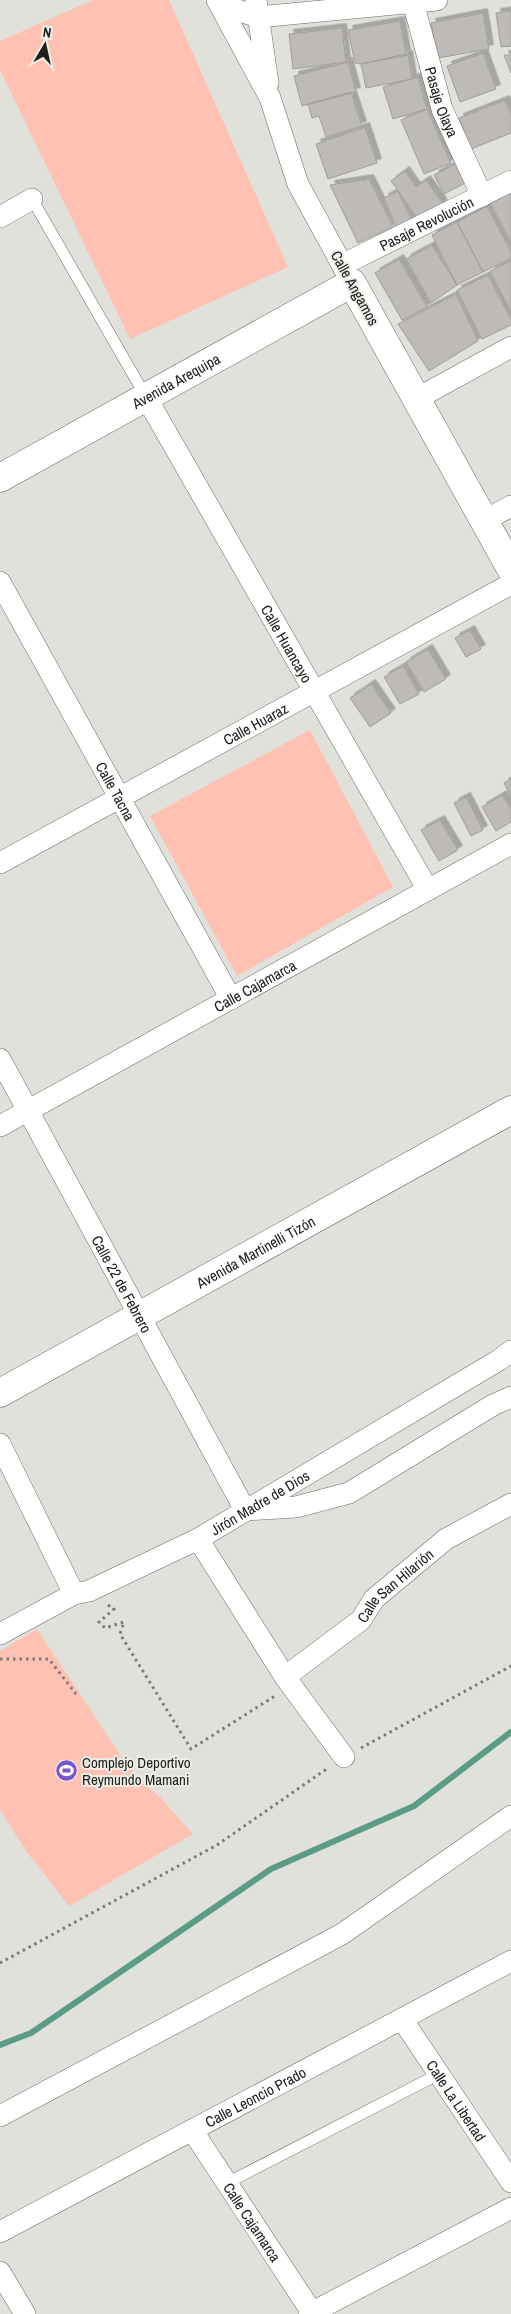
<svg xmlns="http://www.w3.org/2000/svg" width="511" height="2314" font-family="'Archivo Narrow',sans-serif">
  <defs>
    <filter id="shadow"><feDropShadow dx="4.5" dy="-4.5" stdDeviation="0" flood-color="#0004"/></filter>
  </defs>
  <rect width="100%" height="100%" fill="#e1e1dc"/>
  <path fill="#ffc2b2" d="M93,0H169L288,267L130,339L0,70V41Z
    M310,730L393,887L237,976L150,816Z
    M37,1629L125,1762L140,1780L160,1797L193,1834L69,1906L26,1851L0,1810V1651Z"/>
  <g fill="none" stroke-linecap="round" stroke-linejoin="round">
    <path stroke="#5b9c88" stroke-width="6" d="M0,2045L31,2033L271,1869L414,1806L511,1732"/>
  </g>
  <path fill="#bebab7" stroke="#a19e9a" filter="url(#shadow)" d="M511,11V46L501,47L496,13Z
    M483,13L489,49L438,58L431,23Z
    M400,21L406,54L361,64L355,63L348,30Z
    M342,28L346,62L293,69L289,34Z
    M483,53L496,89L460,102L447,66Z
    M408,55L412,79L366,88L361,64Z
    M504,55H511V73Z
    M348,62L356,92L302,106L294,76Z
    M418,77L427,109L393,119L383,87Z
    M351,92L362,126L326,137L319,116L312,118L308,104Z
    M505,100L511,114V133L471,149L459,118Z
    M427,109L451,163L424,174L401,120Z
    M365,127L377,163L328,179L316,144Z
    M457,163L467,182L444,194L434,175Z
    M405,171L416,187L426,180L443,204L419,220L391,181Z
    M369,179L393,227L358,243L330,185Z
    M398,191L412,221L396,228L384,198Z
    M511,192V243L490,203Z
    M487,206L511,252V258L483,272L457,222Z
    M457,222L483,272L457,285L432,235Z
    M432,245L457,285L431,303L406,259Z
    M399,259L427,307L402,320L375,273Z
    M511,261V312L490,271Z
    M488,275L511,319V325L482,339L457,290Z
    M456,294L478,341L429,371L398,324Z
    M470,630L481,649L466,657L455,638Z
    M428,649L446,679L424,692L406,662Z
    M403,666L419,694L400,704L384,677Z
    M371,684L391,713L370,727L350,698Z
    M511,779V796L504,783Z
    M502,795L511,809V822L496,831L482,807Z
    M466,797L483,830L471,836L454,803Z
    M440,820L458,850L439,861L421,830Z"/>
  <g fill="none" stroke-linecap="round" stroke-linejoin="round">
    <defs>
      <path id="service" d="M32,199L146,397
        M227,2183L439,2074"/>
      <g id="minor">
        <path d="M217,0L270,98L298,184L352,283"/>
        <path d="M256,0L268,83"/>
        <path id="s1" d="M413,2L442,109L482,196"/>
        <path d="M220,4L258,17L437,0"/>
        <path d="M0,217L32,199"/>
        <path id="s2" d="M342,265L511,181"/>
        <path id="s3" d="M146,397L428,890"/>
        <path d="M416,399L511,347"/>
        <path d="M484,521L511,506"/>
        <path id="s4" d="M0,582L231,999"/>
        <path id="s5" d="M0,863L511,584"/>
        <path id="s6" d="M0,1059L245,1510L296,1507L349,1493L493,1405L511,1397"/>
        <path id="s7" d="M0,1126L511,844"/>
        <path d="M0,1444L74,1594"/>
        <path d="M198,1539L285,1677L344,1757"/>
        <path id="s8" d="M0,1634L74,1594L89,1591L198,1539L499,1360L511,1351"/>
        <path id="s9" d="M285,1677L361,1620L374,1599L446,1539L511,1504"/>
        <path id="s10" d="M402,2019L511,2182"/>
        <path d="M0,2116L342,1934L511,1816"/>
        <path id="s11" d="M192,2130L313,2314"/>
        <path id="s12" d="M0,2232L511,1961"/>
        <path d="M0,2272L25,2314"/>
        <path d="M309,2314L511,2208"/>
      </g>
      <g id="tertiary">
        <path id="s13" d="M0,478L352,283L511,569"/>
        <path id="s14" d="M0,1393L511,1110"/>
      </g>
    </defs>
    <use href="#service" stroke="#6b6a66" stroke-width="12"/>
    <use href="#minor" stroke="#6b6a66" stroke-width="22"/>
    <use href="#tertiary" stroke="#6b6a66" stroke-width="29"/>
    <path stroke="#7a7a77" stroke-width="3" stroke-dasharray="2.5 4" stroke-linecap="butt" d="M108,1605L114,1609L99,1622L105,1628L124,1622L120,1634L191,1749L275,1696
      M0,1659H49L76,1694
      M361,1748L511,1666
      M0,1963L217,1845L328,1768"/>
    <use href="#service" stroke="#fff" stroke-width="11"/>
    <use href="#minor" stroke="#fff" stroke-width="21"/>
    <use href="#tertiary" stroke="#fff" stroke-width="28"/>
  </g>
  <defs>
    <symbol id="stadium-disc" viewBox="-11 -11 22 22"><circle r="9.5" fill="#7854ce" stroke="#eeeee9"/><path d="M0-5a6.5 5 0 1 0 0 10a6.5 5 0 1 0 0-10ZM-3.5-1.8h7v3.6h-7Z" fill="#fff"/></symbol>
  </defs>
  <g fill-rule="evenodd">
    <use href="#stadium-disc" x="54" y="1758" width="25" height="25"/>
  </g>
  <g text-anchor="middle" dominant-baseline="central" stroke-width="4" stroke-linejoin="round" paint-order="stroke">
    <g font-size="15" fill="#20201e" stroke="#eeeee9">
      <text stroke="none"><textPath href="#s1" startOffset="104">Pasaje Olaya</textPath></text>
      <text stroke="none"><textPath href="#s2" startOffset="94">Pasaje Revolución</textPath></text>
      <text transform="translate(355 288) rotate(61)">Calle Angamos</text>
      <text stroke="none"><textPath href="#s13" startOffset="201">Avenida Arequipa</textPath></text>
      <text stroke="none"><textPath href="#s3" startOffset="284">Calle Huancayo</textPath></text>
      <text stroke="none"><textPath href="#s5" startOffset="291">Calle Huaraz</textPath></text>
      <text stroke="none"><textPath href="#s4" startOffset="239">Calle Tacna</textPath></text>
      <text stroke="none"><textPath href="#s7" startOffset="291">Calle Cajamarca</textPath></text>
      <text stroke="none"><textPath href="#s14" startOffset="292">Avenida Martinelli Tizón</textPath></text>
      <text stroke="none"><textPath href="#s6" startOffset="256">Calle 22 de Febrero</textPath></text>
      <text stroke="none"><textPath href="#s8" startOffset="292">Jirón Madre de Dios</textPath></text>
      <text stroke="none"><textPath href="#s9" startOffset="144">Calle San Hilarión</textPath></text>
      <text stroke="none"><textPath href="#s12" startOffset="289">Calle Leoncio Prado</textPath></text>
      <text stroke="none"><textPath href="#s10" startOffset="98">Calle La Libertad</textPath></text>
      <text stroke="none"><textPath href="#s11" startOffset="110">Calle Cajamarca</textPath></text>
    </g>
    <g font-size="15" fill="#20201e" stroke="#eeeee9" text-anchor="start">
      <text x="82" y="1762">Complejo Deportivo<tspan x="82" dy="17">Reymundo Mamani</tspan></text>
    </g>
  </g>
  <g transform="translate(45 45) rotate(9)" stroke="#eeeee9" stroke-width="4" paint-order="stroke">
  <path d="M0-4L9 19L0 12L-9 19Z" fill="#20201e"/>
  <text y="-8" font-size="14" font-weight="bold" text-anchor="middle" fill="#20201e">N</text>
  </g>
</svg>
